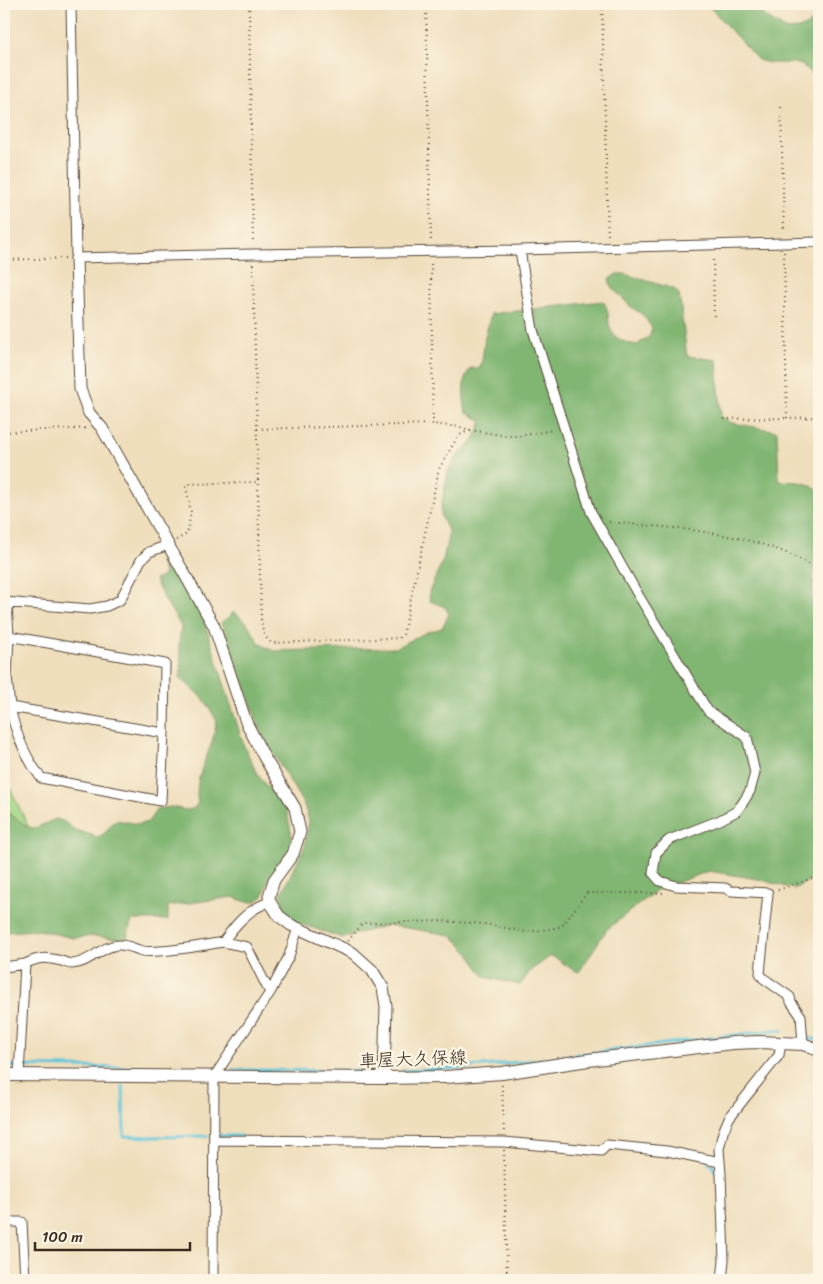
<svg xmlns="http://www.w3.org/2000/svg" width="823" height="1284" font-family="Sriracha,'Klee One',sans-serif">
  <rect width="100%" height="100%" fill="#fcf5e5"/>
  <filter id="ink" filterUnits="userSpaceOnUse"><feTurbulence type="fractalNoise" baseFrequency=".02" numOctaves="2"/><feDisplacementMap in="SourceGraphic" scale="10" xChannelSelector="R" yChannelSelector="G"/><feConvolveMatrix kernelMatrix="1 2 1 2 8 2 1 2 1" color-interpolation-filters="sRGB"/></filter>
  <filter id="wash" filterUnits="userSpaceOnUse"><feTurbulence type="fractalNoise" baseFrequency=".0096" numOctaves="4" result="noise"/><feDisplacementMap in="SourceGraphic" scale="20" xChannelSelector="R" yChannelSelector="G"/><feGaussianBlur stdDeviation="1.12" result="paint"/><feColorMatrix in="noise" values="0 0 0 0 0 0 0 0 0 0 0 0 0 0 0 0 0 1.4 0 .05"/><feComposite in="paint" operator="in"/></filter>
  <g filter="url(#wash)">
    <rect width="100%" height="100%" fill="#efdebc"/>
    <path fill="#a2d484" stroke="#6e7f51" d="M4,775L34,839L4,844Z"/>
    <path fill="#81b672" stroke="#5e7048" d="M707,4H757L764,16L787,30L799,29L811,23L819,41V80L802,65L794,63H770L758,60Z
      M617,274H625L674,289L679,294L687,356L717,360L721,416L732,423L777,431L779,481C795,482 808,480 819,492V514L818,519L812,600L816,624L819,627V875L794,889L758,879L709,871L657,890L607,929L579,972C568,969 562,960 551,956L531,970L520,985L485,977L468,952L451,935L388,925L342,938L295,922L284,909L281,894L305,846L309,821L304,805L263,736L221,623L234,612L247,623L260,644L274,651L395,648L427,632L442,628L449,614L445,607L430,601L429,592L443,560L448,537V530L441,516V508L448,471L456,457L473,442L482,421L466,412C463,397 461,379 471,368L479,369L482,361L485,337L491,314L603,301C610,311 607,318 610,328C614,340 627,343 637,345L650,336L652,328L643,315L630,306L611,286L609,279Z
      M166,559L204,621L244,746L257,774L287,812L292,837L290,850L281,865L268,881L263,896L255,902L244,901L233,897L168,906V920H132L126,940L94,936L73,938L39,930L4,932V810L28,827L35,828L56,819L63,821L75,830L98,837L105,833L115,820L139,824L148,822L157,809L171,807L186,810L193,809L198,803C194,783 204,763 211,745C214,737 215,729 217,721L204,699L180,678L181,657L179,646L181,626L162,595L155,580L165,575L160,562Z"/>
    <g fill="none" stroke-linecap="round" stroke-linejoin="round">
      <path stroke="#5dc5da" stroke-width="3" d="M808,1038L819,1040
        M4,1066L213,1069
        M232,1070L367,1071
        M402,1071L457,1068L495,1065L776,1030L782,1031
        M123,1086L124,1136L152,1137L208,1136
        M219,1136H241
        M708,1162L713,1166L717,1175
        M719,1231V1270"/>
    </g>
  </g>
  <g filter="url(#ink)">
    <g fill="none" stroke-linecap="round" stroke-linejoin="round">
      <defs>
        <path id="minor" d="M71,4L76,258L253,254L520,250L819,242
          M520,250L533,330L591,512L637,593L708,711L747,737L755,773L750,791L744,801L737,811L720,820L669,840L656,853L653,873L660,881L676,886L725,888L731,891L768,893L760,973L763,978L790,997L791,1002L801,1016L803,1044
          M4,602L90,609L107,606L120,600L141,560L149,552L168,545
          M7,603L9,636L7,677L10,707
          M9,636L165,664L164,733L161,801L41,778C26,758 15,732 10,707L164,733
          M4,967L25,964
          M271,991L289,956L298,928
          M19,1075L25,964C39,957 46,957 61,961C65,962 69,964 72,964C90,963 101,946 118,945C127,944 134,949 143,951C148,952 154,951 159,951C181,950 201,946 223,942
          M214,1140L504,1142L601,1151L607,1145L667,1151L720,1162
          M4,1222H22L25,1280
          M213,1280L214,1077L271,991L268,989L247,947L223,942C235,925 249,908 270,902
          M722,1280L724,1260L721,1174L719,1149L723,1132L729,1118L779,1055L781,1043"/>
        <path id="tertiary" d="M76,258L80,389L89,413L102,428L214,626L246,722L264,757L295,808L300,832L293,854L274,880L269,896L270,902L279,916L291,925L353,953L372,970L383,988L386,1006L384,1078"/>
        <path id="secondary" d="M4,1075L384,1078L445,1077L502,1073L588,1060L733,1043L759,1042L803,1044L819,1050"/>
      </defs>
      <use href="#minor" stroke="#564536" stroke-width="11"/>
      <use href="#tertiary" stroke="#564536" stroke-width="13"/>
      <use href="#secondary" stroke="#564536" stroke-width="14"/>
      <path stroke="#564536" stroke-width="2" stroke-dasharray="1 4" stroke-linecap="butt" d="M249,4L253,244
        M426,4L431,241
        M602,4L608,239
        M781,107L784,232
        M784,252L787,418L819,417
        M713,255L714,318
        M4,260L66,258
        M253,264L261,619C263,630 262,636 272,643L399,638L403,635L439,469L458,436L470,430L460,427L433,424
        M724,419L787,418
        M257,429L433,424L431,261
        M470,430L507,436H519L554,430
        M4,432L89,428
        M609,522C679,529 758,531 819,570
        M176,540L187,534L191,512L186,487L190,484L258,482
        M778,890L819,876
        M348,941L363,923L440,921L486,924L526,932L550,929L562,926L587,893H665
        M502,1085L504,1133
        M504,1150L507,1280"/>
      <use href="#minor" stroke="#fff" stroke-width="9"/>
      <use href="#tertiary" stroke="#fff" stroke-width="11"/>
      <use href="#secondary" stroke="#fff" stroke-width="12"/>
    </g>
  </g>
  <g text-anchor="middle" dominant-baseline="central" stroke-width="5" stroke-linejoin="round" paint-order="stroke">
    <g font-size="18" fill="#3b2a1e" stroke="#fcf5e5">
      <text transform="translate(413 1059) rotate(-2)">車屋大久保線</text>
    </g>
  </g>
  <rect width="823" height="1284" fill="none" stroke="#fcf5e5" stroke-width="20"/>
  <path d="M35 1242v8h155v-8" fill="none" stroke="#3b2a1e" stroke-width="2.5"/>
  <text x="42" y="1242" font-size="15" fill="#3b2a1e" stroke="#fcf5e5" stroke-width="4" paint-order="stroke">100 m</text>
</svg>
